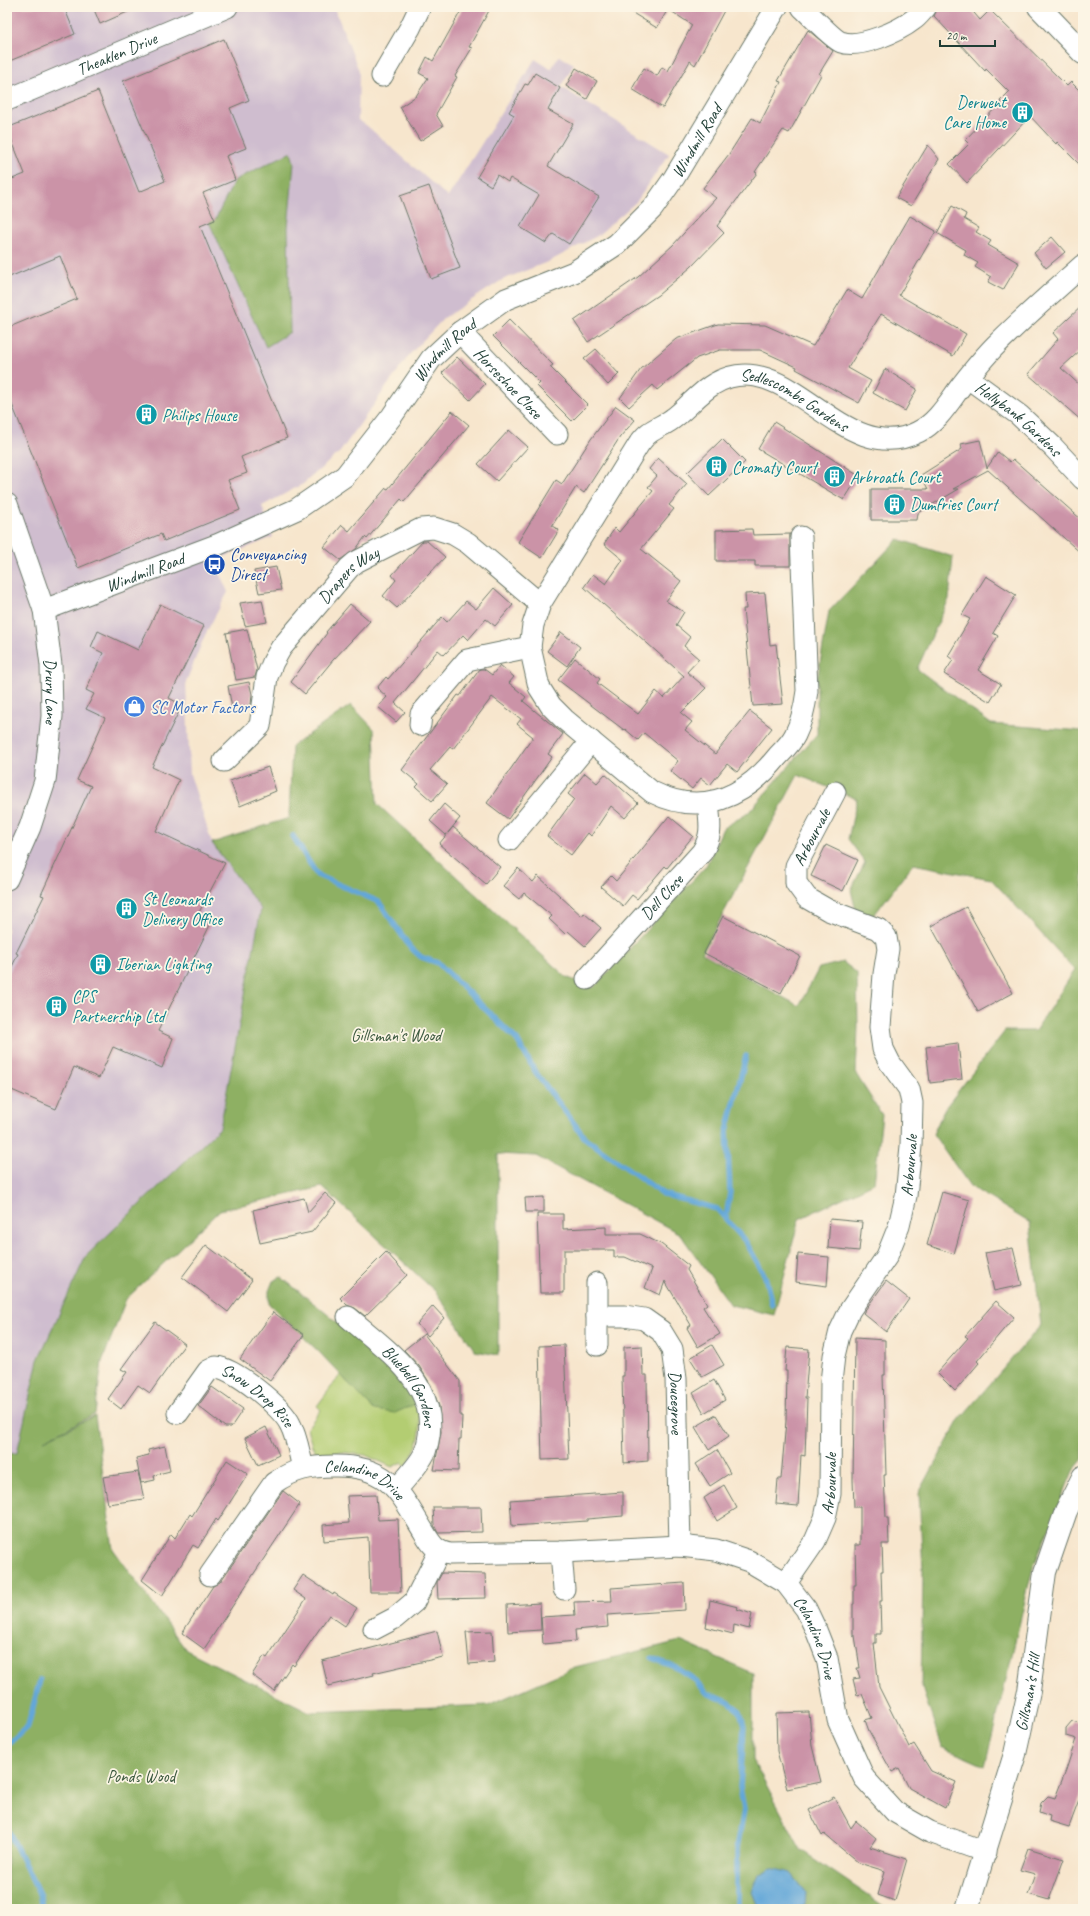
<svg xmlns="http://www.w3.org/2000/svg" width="1090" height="1916" font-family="Caveat,sans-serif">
  <rect width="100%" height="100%" fill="#fcf5e5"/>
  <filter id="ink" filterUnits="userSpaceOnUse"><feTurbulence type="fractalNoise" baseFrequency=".025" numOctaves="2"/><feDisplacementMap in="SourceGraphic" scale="8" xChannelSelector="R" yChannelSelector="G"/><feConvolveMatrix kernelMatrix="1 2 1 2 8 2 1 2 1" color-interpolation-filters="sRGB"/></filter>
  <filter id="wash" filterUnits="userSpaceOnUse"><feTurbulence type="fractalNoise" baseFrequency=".012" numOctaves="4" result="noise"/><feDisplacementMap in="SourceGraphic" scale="16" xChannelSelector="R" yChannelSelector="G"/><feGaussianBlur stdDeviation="0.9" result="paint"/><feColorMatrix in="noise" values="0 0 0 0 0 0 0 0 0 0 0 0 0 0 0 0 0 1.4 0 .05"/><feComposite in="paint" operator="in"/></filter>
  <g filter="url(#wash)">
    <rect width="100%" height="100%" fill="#f7e6cd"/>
    <path fill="#cfbdcf" d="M7,7H334L359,71L358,120L366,125L448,197L535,59L551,69L559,56L574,64L561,87L669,154L637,201L597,236L550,261L502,280L444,318L410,354L340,452L303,484L262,506L273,537L214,561L228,592L205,635L186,682L190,774L212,843L261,909L220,1128L86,1256L38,1360L17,1454H7Z"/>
    <path fill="#b3cd72" stroke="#698553" d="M341,1374L347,1382L417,1403C423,1432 421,1441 406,1466L402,1462L392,1467L365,1455L340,1452L324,1455L317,1453L312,1446L307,1428L321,1410L317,1406Z"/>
    <path fill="#8eb064" stroke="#56764c" d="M291,152L294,163L288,227L290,332L266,347L209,222L215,220L235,180Z
      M898,539L953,557L949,599L917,669L991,724L1083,731V1459L1073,1471L1033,1568L985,1766L942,1747L921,1685L923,1571L919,1493L959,1420L1041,1325L1030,1223L970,1186L933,1134L945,1108L1005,1031H1035L1075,970L991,879L913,864L874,915L856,911L851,890L865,862L848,839L857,799L798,775L702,953L799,1006L819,968L843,962L857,973L858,1027L856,1074L882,1115L874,1183L799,1219L774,1315L731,1305L680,1234L536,1156L498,1154V1355L475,1351L436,1292L322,1187L220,1210L126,1299L102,1362L95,1414L44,1440L95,1416L113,1549L186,1650L310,1712L489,1705L575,1667L680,1641L753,1673V1760L801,1850L888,1909H7V1454L17,1453L38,1360L86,1256L220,1128L261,909L212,843L289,818L292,746L351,705L374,729L377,804L566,977L593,988L706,866L723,828L748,813L817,734V681L829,611Z
      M281,1277L363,1343L406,1384L417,1403L395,1413L374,1410L320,1353L269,1304V1291L273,1281Z"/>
    <path fill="#64a7d8" stroke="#427286" d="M771,1868L791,1873L806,1892L805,1904L797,1909H759L752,1892L759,1875Z"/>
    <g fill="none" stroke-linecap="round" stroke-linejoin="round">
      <path stroke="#64a7d8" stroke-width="5.5" d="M293,836L317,875L379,902L410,947L421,957L438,963L517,1040L536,1073L585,1138L663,1194L717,1209L746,1242L765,1276L772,1305
        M726,1218L730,1192L727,1131L746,1056
        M652,1658L677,1668L695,1680L707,1693L728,1702L740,1711L744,1727L740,1787L744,1810L737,1848V1909
        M7,1745L28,1726L40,1680
        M7,1828L40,1896L42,1909"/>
    </g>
    <g id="blocks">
      <path fill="#cb93a7" d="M7,7H64L75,34L7,62Z
        M93,7H139L100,24Z
        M463,7H491L469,47L472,48L455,76L457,77L436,114L443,126L420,141L400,107L416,96L428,78L419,73L427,57L433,61Z
        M623,7H726L695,65L690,61L663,108L632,89L644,68L657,76L662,67L668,71L692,25L668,9L657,28Z
        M938,7H969L980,20L990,10L1067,86L1071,82L1083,94V168L1057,142L1056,144L1030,116L967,183L949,164L969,144L965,140L1001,102L1000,101L1009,92L986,69L985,71L934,16Z
        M808,30L833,51L819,74L821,75L789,133L783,130L755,172L757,173L717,226L724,233L691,267L658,295L588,342L574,321L638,277L673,245L716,198L703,188L729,154L752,118L760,123L781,82L778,81Z
        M224,39L249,100L230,108L246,148L226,156L235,180L203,193L215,220L200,226L287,438L241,457L247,473L228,480L240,510L164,541L161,534L78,568L7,392V328L77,299L60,256L7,278V181L25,174L7,128L98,91L139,192L165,181L123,81Z
        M576,68L597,81L587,99L566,86Z
        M535,73L560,88L548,110L573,124L548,166L599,197L569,244L553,234L546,243L520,227L539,195L510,178L508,182L497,175L491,186L477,177L514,115L509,112L525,84L528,85Z
        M928,145L939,159L911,206L896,198Z
        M429,186L460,268L431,279L400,196Z
        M952,206L966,214L964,219L979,228L976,232L991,241L988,245L1019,263L1003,290L988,282L991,277L975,267L978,263L964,255L966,250L937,233Z
        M910,216L936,231L899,295L966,334L953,356L881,314L848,368L871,381L859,403L796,369L797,367L760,350H720L697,358L657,390L653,385L629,407L620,398L641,369L676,339L718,324L765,325L813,346L847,290L862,299Z
        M1052,237L1065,252L1046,268L1034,253Z
        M1083,305V348L1061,368L1083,388V422L1028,374L1058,339L1053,333Z
        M509,320L553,365L550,367L588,405L572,421L537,386L540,383L493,336Z
        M596,349L619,374L608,385L584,359Z
        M457,357L485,384L470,400L442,373Z
        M885,369L917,389L905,411L873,393Z
        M616,406L635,420L620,437L584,493L576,487L552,526L559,530L542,558L518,542L556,480L562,484L591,439Z
        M452,411L469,425L404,502L401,499L367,539L365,537L356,549L340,560L324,547L342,525L349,531L386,488L388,489Z
        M774,422L859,476L844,500L758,449Z
        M509,430L528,447L497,481L478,464Z
        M722,439L745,462L709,496L687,473Z
        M980,440L987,468L998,452L1010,462L1013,459L1083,521V555L988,470L953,489H959L918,513L917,520H871V489H928L921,475L962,449L961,444Z
        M658,458L687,484L669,505L674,509L641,549L681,581L666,601L684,612L676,625L690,637L684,646L699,659L687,672L706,688L681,713L692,722L685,730L715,754L750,711L772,728L737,772L727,764L710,785L701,778L692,789L670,771L678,761L644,733L638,740L625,729L624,730L558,680L575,658L600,679L597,683L638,714L656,691L664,698L684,676L584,587L593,574L606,584L623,560L604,544L615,528L619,532L653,491L648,487L657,476L649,469Z
        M752,529L753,535L790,534V566H755V561H716V530Z
        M423,541H427L445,557L397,608L383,596L396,580L392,575Z
        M276,567L281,590L259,593L254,571Z
        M986,576L1016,595L993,633L998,636L978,670L1001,684L990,702L944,674L953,660L948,656L970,619L962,615Z
        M494,588L513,605L495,626L486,619L468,640L463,635L444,655L438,650L395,703L405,712L396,722L378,707L387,697L377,688L386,677L388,679L442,617L447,622L466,601L476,609Z
        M765,593L770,645L776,644L783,704L753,706L743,609H746L745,594Z
        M262,600L267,622L245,626L240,603Z
        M160,604L204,626L169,698L182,705L152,767L179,780L156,831L225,863L197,916L211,923L158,1031L173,1038L162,1068L113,1047L99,1078L74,1067L56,1109L7,1088V977L18,954L16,953L44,896L41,895L91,786L77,780L105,718L86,709L94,694L86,690L103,653L91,647L98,631L138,650Z
        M350,604L370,621L333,660L305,694L291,682L327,633L326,632Z
        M247,629L257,670L255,677L236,680L226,633Z
        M561,632L580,647L567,666L547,651Z
        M500,665L514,677L509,683L526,697L523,701L563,734L548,754L552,757L508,819L487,803L533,737L517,724L521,719L492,697L453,749L450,747L430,770L447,784L432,801L416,787L419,784L402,770L458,695L460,696L480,669H484L492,675Z
        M249,682L252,694L251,705L232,708L228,686Z
        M268,767L276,791L240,806L230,781Z
        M585,773L597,783L605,774L638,803L625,818L611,806L591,836L588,833L571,855L547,836L574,799L568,794Z
        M444,804L460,818L446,835L430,821Z
        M669,816L693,836L667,868L665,866L637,899L632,895L623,906L601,887L611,876L616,881Z
        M453,827L500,867L486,884L439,844Z
        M826,845L858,860L843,891L811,876Z
        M518,868L533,882L538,876L582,916L584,913L601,928L585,946L568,931L565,934L549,919L552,916L524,893L519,899L503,886Z
        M966,907L1013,993L978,1012L931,926Z
        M723,916L800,956L781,993L704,953Z
        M958,1043L962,1079L930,1083L926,1047Z
        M942,1192L969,1200L954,1254L927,1245Z
        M325,1193L336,1203L312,1232L260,1243L253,1210L304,1198L308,1212Z
        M544,1197V1212H526L525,1198Z
        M537,1214H563V1229L606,1227V1234H640L661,1244L689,1266L687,1270L707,1304L703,1307L720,1334L698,1347L687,1328L691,1325L665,1281L660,1295L645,1288L652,1269L625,1257H614V1250H564V1293H540Z
        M830,1219L862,1222L859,1251L828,1248Z
        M206,1245L252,1280L228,1312L182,1277Z
        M1013,1248L1022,1285L994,1291L985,1253Z
        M386,1252L407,1275L365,1316L355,1308L347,1305L340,1298Z
        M798,1254L829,1257L827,1286L796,1282Z
        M886,1281L909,1299L886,1332L863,1313Z
        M996,1301L1014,1317L977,1361L979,1363L955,1391L937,1373L968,1338L965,1336Z
        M433,1306L444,1318L428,1336L417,1324Z
        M273,1312L304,1335L270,1381L240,1359Z
        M155,1322L185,1344L150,1393L138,1385L121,1409L108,1399L127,1372L121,1369Z
        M424,1334L460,1381V1416H462L461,1439H459L458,1471L434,1470L441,1432L439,1406L431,1385L419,1366L404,1350Z
        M855,1338L885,1340V1375H883L886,1475H884L886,1518H888L889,1544H882L883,1571H881L882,1601H880L881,1634H876V1643H874L879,1687L909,1747L914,1744L931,1771L956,1782L945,1808L909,1788L899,1768L892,1772L869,1731L865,1720L872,1718L862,1694L857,1695L853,1679L860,1678L857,1668H860L855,1636H853V1604H854V1585H856L855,1545H860V1507H854L853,1480Z
        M564,1345L569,1459L542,1460L539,1346Z
        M712,1345L724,1365L702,1377L690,1358Z
        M642,1346L643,1375H647L648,1461L624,1463L622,1376H624V1347Z
        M787,1347L809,1349L805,1398H807L805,1456L801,1455L798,1506L776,1504L778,1479H781L786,1421L787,1371H785Z
        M714,1380L725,1400L704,1413L693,1393Z
        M212,1387L243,1409L231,1427H225L198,1406Z
        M716,1415L729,1436L709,1450L695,1427Z
        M266,1427L279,1455L258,1465L245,1438Z
        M165,1446L170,1471L154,1475L155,1480L141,1483L136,1458L149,1455L148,1450Z
        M717,1450L730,1473L710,1486L696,1464Z
        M227,1460L248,1474L218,1521L216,1519L198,1548L193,1545L162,1596L142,1580L171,1534L175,1538L190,1514L192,1516Z
        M138,1472L144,1499L108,1504L103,1477Z
        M724,1485L737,1508L717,1521L704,1498Z
        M283,1491L300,1504L204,1649L182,1633L213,1586L220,1582Z
        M623,1492V1516L587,1519V1521L512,1526L510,1500Z
        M376,1495L378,1520L398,1519L401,1592H370L368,1537L324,1541L323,1525L349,1523L347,1496Z
        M433,1507H481L482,1532L438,1533L434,1525Z
        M442,1573L485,1574L486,1598L438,1599L437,1582Z
        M303,1575L333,1595L334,1593L357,1608L345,1626L329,1615L294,1666L292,1664L274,1691L252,1675L264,1656L267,1658L306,1599L293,1590Z
        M684,1583L685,1610L607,1615L608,1627L575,1630L576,1641L543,1644L541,1617L575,1615L574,1602L612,1601L611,1588Z
        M710,1600L738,1607L737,1609L752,1614L749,1629L734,1625L733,1634L706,1627Z
        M540,1603L541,1630L508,1632L507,1605Z
        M437,1631L443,1657L373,1673L374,1675L328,1686L322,1661Z
        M492,1631L494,1662L469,1664L466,1632Z
        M809,1712L812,1746L821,1782L787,1789L777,1751L776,1713Z
        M1072,1721L1083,1724V1790L1069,1827L1049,1821L1050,1816L1039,1812L1041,1803L1048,1796L1055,1798L1066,1770L1076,1739L1066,1736V1728Z
        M834,1797L851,1828L856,1821L876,1838L870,1847L907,1859L895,1901L878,1895L885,1871L859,1863L824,1834L822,1836L809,1810Z
        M1028,1848L1064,1859L1049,1900L1028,1894L1035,1874L1020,1870Z"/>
    </g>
  </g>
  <g filter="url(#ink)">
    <use href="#blocks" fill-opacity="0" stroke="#6b786a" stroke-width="1"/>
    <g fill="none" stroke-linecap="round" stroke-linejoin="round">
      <defs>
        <g id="minor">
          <path d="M802,7C809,14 834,40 841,42C859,49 899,31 913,20C918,17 922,11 926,7"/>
          <path d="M382,76L410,28L420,7"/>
          <path id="s1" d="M7,100L227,7"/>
          <path id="s2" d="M460,332L557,434"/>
          <path id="s3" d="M968,378L1019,415L1052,446L1083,479"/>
          <path id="s4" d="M7,504L44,610L51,665L52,716L45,781L30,827L7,879"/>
          <path id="s5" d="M801,537L807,691C805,706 802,721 795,735C791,743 784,750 778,756C745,797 702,817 652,792L564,719L551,706L539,687L530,647L533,625L540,604L639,444C642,440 645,436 649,433C657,427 667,424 675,417C688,407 700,392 714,384C786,340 842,471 918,432C937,423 949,402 961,386C972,372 984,357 996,345C1024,317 1054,291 1083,265"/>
          <path id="s6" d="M44,610L219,544L297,509L345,476L392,416L431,359L460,332L506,299L574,272L617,244L653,208L674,178L777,7"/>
          <path d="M420,725L421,714L467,660L530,647"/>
          <path id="s7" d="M224,761L260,726L267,677L273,662L281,648L349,568L356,562L421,529L434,528L453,534L468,543L540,604"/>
          <path d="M509,840L591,741"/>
          <path id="s8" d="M587,979L702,852C713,835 710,823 708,803"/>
          <path id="s9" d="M597,1316H624L644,1319L661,1331L672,1349L676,1379L680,1546"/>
          <path id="s10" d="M348,1317C389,1352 447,1390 425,1452C421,1463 405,1479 397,1489"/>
          <path d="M597,1345V1283"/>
          <path id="s11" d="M178,1413L208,1371L216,1367C234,1368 282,1407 290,1424C297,1437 299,1453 303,1468"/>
          <path d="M561,1552L564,1589"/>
          <path id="s12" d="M210,1575L274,1483C294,1469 310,1466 334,1466C388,1465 399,1491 424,1532C431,1544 436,1552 450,1554L561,1552L680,1546L716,1550L749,1561L786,1583L806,1609L816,1630L827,1658L838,1720L864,1778L895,1812L930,1832L986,1852"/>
          <path id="s13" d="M786,1583L815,1541L825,1518L830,1494L831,1382L834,1356L840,1331L850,1310L887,1256L899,1226L906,1196L911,1146L912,1103L909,1089L890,1063L883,1049L880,1027L884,974L888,949L886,937L878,929L828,910L807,898L796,883V866L835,792"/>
          <path d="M374,1629L395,1618L414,1602L439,1552"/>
        </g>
        <g id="tertiary">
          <path d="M1039,7L1083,53"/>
          <path id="s14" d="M967,1909L1015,1754L1029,1691L1045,1572L1066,1511L1083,1477"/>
        </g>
      </defs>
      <use href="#minor" stroke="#6b786a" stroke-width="23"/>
      <use href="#tertiary" stroke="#6b786a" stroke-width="24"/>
      <use href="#minor" stroke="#fff" stroke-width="21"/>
      <use href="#tertiary" stroke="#fff" stroke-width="22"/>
    </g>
  </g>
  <defs>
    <symbol id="building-disc" viewBox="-11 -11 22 22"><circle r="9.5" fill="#0f9aa8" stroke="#fcf5e5"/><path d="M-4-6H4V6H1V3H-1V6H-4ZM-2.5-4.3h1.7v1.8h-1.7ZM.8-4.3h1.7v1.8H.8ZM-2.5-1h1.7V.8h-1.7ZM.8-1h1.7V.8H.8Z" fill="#fff"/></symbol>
    <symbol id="bus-disc" viewBox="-11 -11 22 22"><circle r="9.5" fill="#1a4fb4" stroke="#fcf5e5"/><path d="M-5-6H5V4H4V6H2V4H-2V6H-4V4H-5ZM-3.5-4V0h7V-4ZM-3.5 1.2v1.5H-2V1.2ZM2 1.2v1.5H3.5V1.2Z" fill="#fff"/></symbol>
    <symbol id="shop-disc" viewBox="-11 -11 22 22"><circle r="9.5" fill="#3f7fe0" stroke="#fcf5e5"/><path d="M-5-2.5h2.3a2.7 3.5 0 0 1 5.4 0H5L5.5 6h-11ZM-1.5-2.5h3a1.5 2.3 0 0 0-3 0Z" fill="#fff"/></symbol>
  </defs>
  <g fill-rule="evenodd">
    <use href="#building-disc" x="1010" y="100" width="25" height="25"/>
    <use href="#building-disc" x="134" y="402" width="25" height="25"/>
    <use href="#building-disc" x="704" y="454" width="25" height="25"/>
    <use href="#building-disc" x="822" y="464" width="25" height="25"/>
    <use href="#building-disc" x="882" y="492" width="25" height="25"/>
    <use href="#bus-disc" x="202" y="552" width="25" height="25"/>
    <use href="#shop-disc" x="122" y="694" width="25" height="25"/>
    <use href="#building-disc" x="114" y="896" width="25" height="25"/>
    <use href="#building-disc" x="88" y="952" width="25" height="25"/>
    <use href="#building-disc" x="44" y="994" width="25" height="25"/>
  </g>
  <g text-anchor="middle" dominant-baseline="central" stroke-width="3.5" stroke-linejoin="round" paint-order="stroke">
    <g font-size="17" fill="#1f3d34" stroke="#fcf5e5">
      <text stroke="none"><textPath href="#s1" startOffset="119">Theaklen Drive</textPath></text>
      <text stroke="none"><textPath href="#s6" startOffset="828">Windmill Road</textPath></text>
      <text stroke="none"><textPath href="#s6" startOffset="492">Windmill Road</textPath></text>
      <text stroke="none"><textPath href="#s2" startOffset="70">Horseshoe Close</textPath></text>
      <text stroke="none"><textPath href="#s5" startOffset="984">Sedlescombe Gardens</textPath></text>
      <text stroke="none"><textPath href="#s3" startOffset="65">Hollybank Gardens</textPath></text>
      <text stroke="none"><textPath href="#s6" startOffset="108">Windmill Road</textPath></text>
      <text stroke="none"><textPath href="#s7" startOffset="232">Drapers Way</textPath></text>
      <text stroke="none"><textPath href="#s4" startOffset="194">Drury Lane</textPath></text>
      <text stroke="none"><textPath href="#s13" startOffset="842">Arbourvale</textPath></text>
      <text stroke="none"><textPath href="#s8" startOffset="111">Dell Close</textPath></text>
      <text stroke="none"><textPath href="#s13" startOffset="447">Arbourvale</textPath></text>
      <text stroke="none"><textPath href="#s10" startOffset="95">Bluebell Gardens</textPath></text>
      <text stroke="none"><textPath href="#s11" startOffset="112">Snow Drop Rise</textPath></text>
      <text stroke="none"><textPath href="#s9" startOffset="143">Doucegrove</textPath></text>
      <text stroke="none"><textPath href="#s13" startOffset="111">Arbourvale</textPath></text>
      <text stroke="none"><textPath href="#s12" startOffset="210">Celandine Drive</textPath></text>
      <text stroke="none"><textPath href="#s12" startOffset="738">Celandine Drive</textPath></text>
      <text stroke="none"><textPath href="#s14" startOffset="225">Gillsman's Hill</textPath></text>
    </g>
    <g font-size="17" fill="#0d838f" stroke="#fcf5e5" text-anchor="start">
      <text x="1006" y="102" text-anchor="end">Derwent<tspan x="1006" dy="20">Care Home</tspan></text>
      <text x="162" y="415">Philips House</text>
      <text x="732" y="467">Cromaty Court</text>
      <text x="850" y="477">Arbroath Court</text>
      <text x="910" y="504">Dumfries Court</text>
      <text x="142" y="899">St Leonards<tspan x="142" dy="20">Delivery Office</tspan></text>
      <text x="116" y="964">Iberian Lighting</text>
      <text x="72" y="996">CPS<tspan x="72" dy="20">Partnership Ltd</tspan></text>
    </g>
    <g font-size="17" fill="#164399" stroke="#fcf5e5" text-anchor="start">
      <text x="230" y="554">Conveyancing<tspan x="230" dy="20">Direct</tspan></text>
    </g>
    <g font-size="17" fill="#366cbe" stroke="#fcf5e5" text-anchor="start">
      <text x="150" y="707">SC Motor Factors</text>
    </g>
    <g font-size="17" fill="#3d5a40" stroke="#fcf5e5">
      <text x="396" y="1035">Gillsman's Wood</text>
      <text x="141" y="1776">Ponds Wood</text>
    </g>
  </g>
  <rect width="1090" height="1916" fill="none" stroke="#fcf5e5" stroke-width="24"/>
  <path d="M940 40v6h55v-6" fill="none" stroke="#1f3d34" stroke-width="2"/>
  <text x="946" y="40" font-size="12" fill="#1f3d34" stroke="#fcf5e5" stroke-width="3" paint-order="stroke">20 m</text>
</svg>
